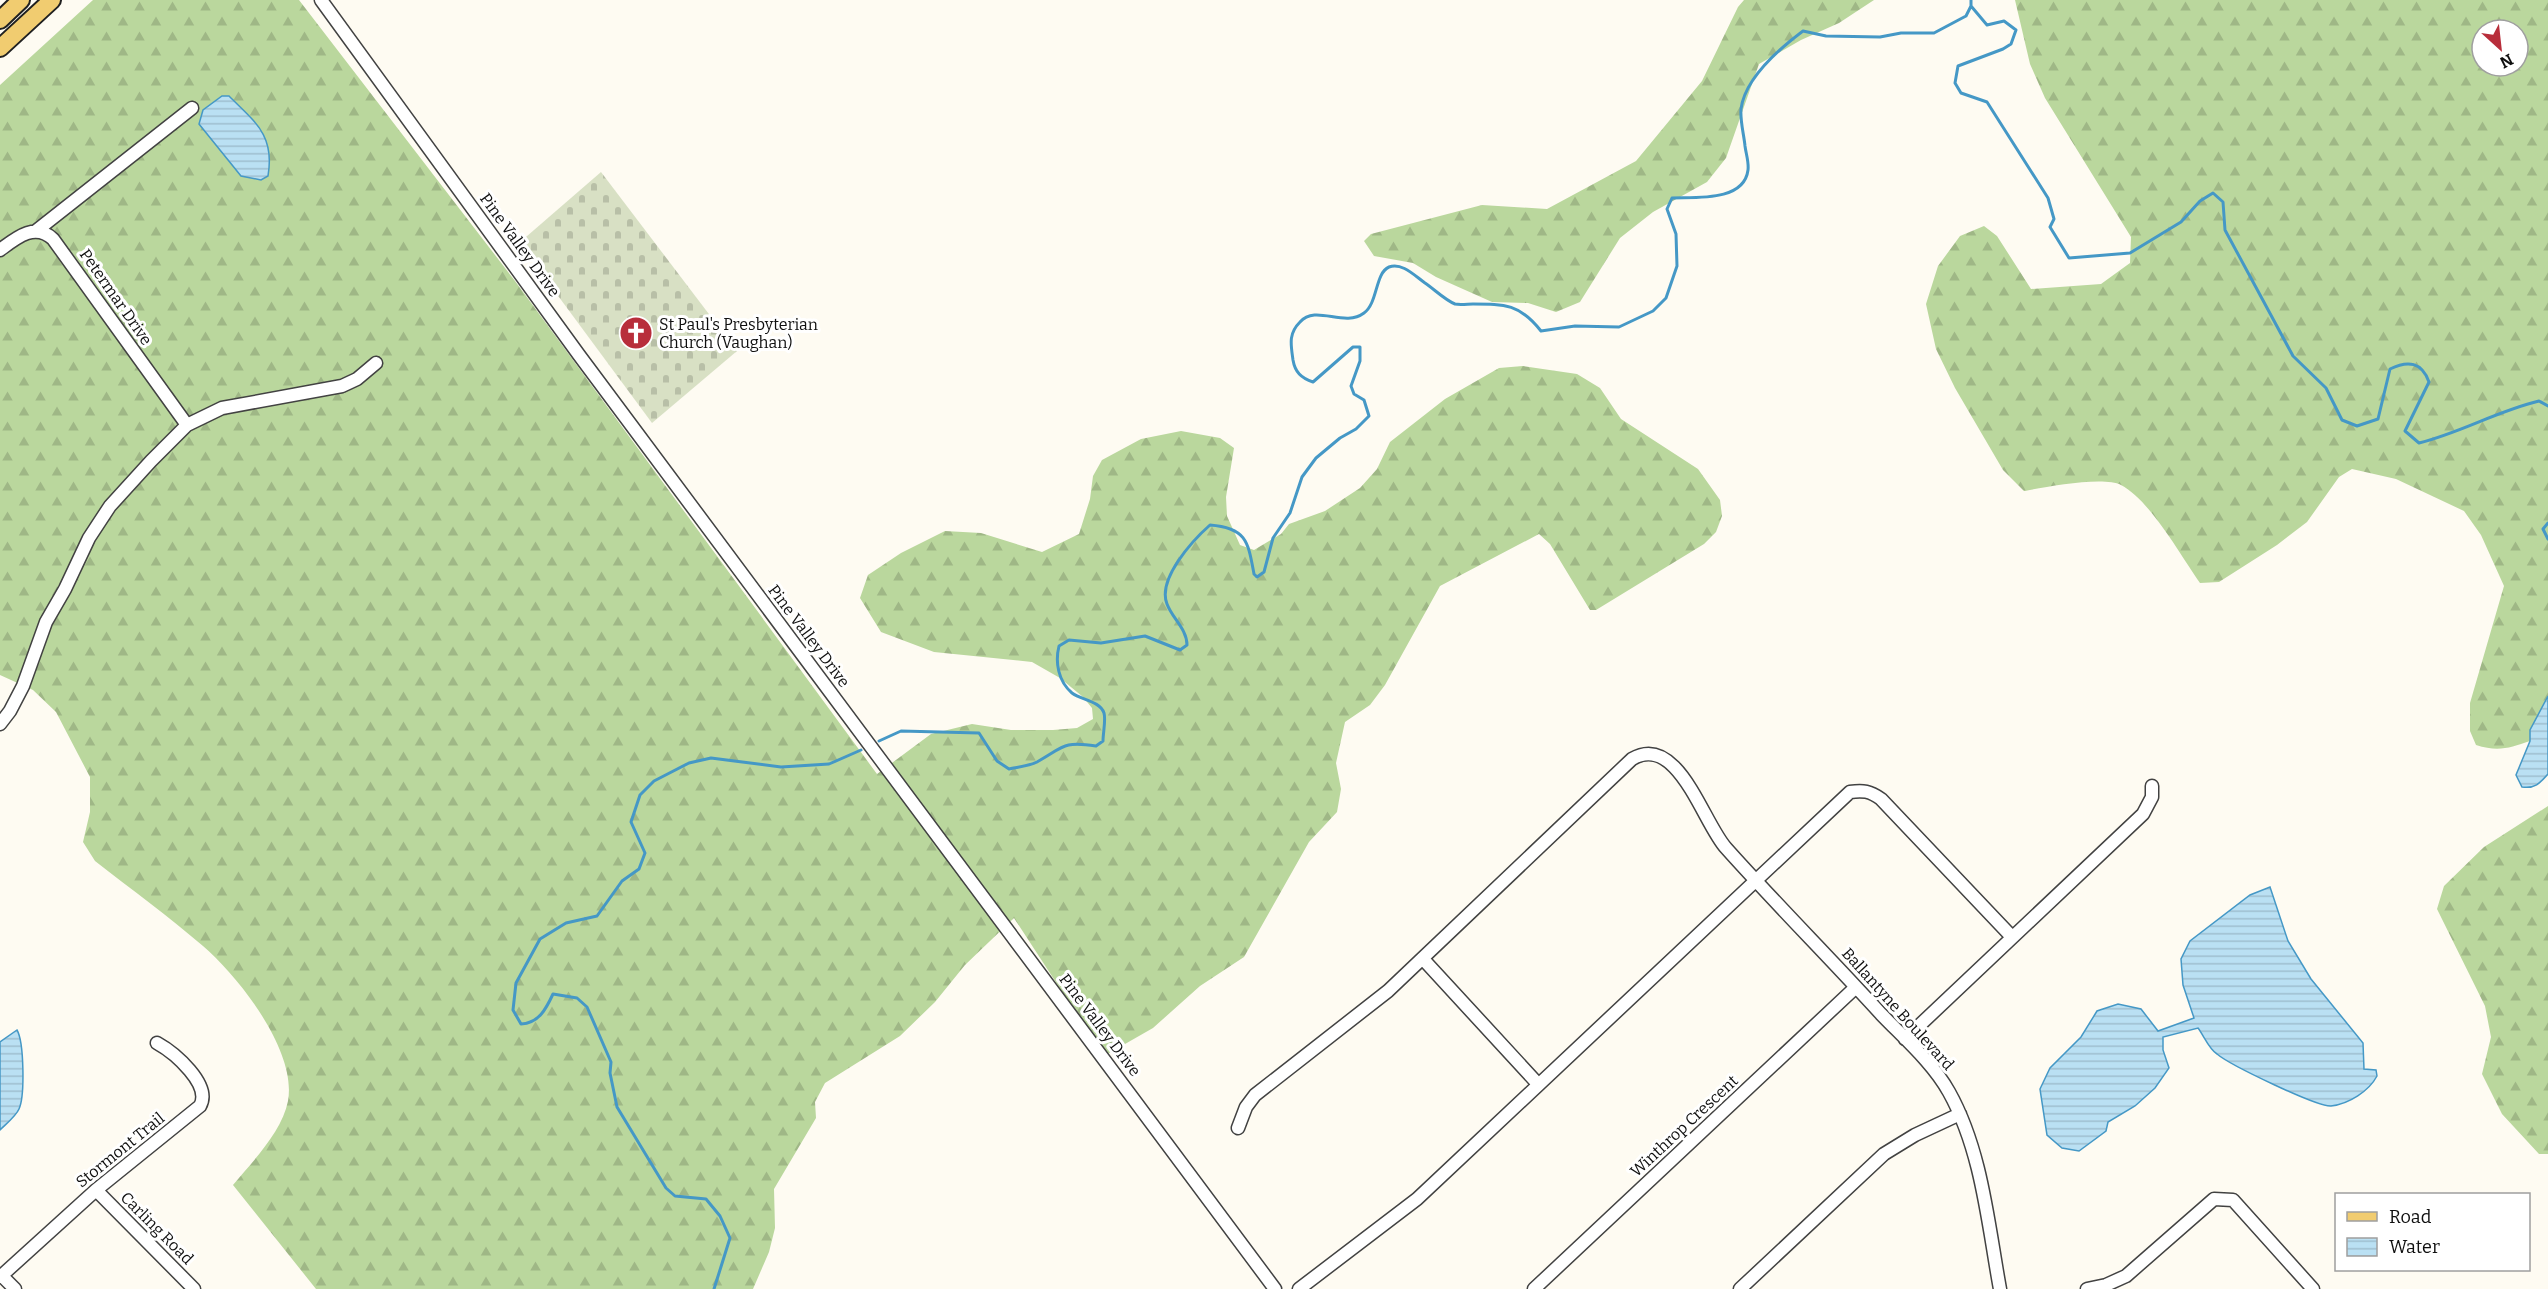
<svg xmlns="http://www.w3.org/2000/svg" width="2548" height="1289" font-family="Bitter,serif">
  <defs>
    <pattern id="forest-firs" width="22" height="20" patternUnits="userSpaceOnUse" patternTransform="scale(1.5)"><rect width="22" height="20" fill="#bad79d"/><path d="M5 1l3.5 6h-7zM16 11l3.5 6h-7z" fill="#9fb786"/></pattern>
    <pattern id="cemetery-stones" width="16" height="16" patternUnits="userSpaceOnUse" patternTransform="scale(1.5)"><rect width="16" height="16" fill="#d8e0c4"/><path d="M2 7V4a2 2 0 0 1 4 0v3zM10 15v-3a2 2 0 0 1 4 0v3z" fill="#b8bfa7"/></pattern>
    <pattern id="water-rules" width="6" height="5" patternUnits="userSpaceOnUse" patternTransform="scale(1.5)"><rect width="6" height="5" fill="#bae0f3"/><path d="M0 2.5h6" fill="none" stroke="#9fbfcf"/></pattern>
  </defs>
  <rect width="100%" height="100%" fill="#fefbf2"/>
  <path fill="url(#forest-firs)" fill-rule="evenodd" d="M93,0H299L515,281L877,774L931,734L972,724L1011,730H1053L1077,728L1093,719L1092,708L1083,697L1060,678L1032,662L934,652L881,632L860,598L868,575L901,553L945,531L981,533L1042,552L1079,534L1090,499L1093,476L1102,460L1141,439L1181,431L1220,438L1234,448L1226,497L1227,516L1240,545L1254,550L1281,534L1289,524L1325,511L1360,488L1377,469L1390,442L1445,399L1499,368L1523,366L1577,374L1600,388L1621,419L1698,469L1720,500L1722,516L1716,532L1704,544L1596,610H1590L1550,544L1539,534L1440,586L1385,685L1370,705L1345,722L1336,763L1341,789L1337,812L1309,842L1244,957L1200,986L1153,1028L1104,1056L1014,918L965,965L935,1002L900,1036L825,1083L815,1102L816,1118L774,1189L775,1228L769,1252L753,1289H316L233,1185C252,1162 282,1132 288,1101C297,1051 239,977 203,946C168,916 131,889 95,861L83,842L90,812V777L56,712L33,690L0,675V85Z
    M1744,0H1874L1839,23L1801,40L1759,64L1726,158L1707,182L1653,212L1620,238L1580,302L1556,312L1528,303L1492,302L1436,277L1413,263L1374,256L1364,241L1371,234L1482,205L1547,209L1636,161L1702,81L1738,7Z
    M2015,0H2548V696L2530,730V741C2510,748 2498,752 2476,745L2470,731V703L2504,586L2481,535L2464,511L2396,479L2352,469L2339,477L2307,522L2277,545L2219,582L2200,583C2181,556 2150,500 2121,485C2103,476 2046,487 2024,491L2003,470L1955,388L1936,349L1926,304L1938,266L1960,236L1984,226L1997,236L2031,289L2101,284L2130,263L2131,237L2045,98L2030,64ZM2482,30H2518V66H2482Z
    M2548,806V1154H2539L2502,1114L2482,1074L2491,1037L2485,1006L2437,909L2444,886L2484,847Z"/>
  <path fill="url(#cemetery-stones)" d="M601,172L737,351L652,423L519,243Z"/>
  <path fill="url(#water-rules)" stroke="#4598c6" stroke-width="1.5" d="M222,96H229C255,122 275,135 268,176L261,180L241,176L199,124L203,110Z
    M2548,696V774C2540,783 2535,789 2522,787L2516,775L2530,741V730Z
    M2270,887L2288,941L2311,979L2363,1043L2364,1069L2376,1070L2377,1076C2369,1091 2349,1104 2331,1106C2317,1107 2230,1065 2217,1054C2209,1049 2204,1036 2198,1028L2163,1037V1050L2169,1068L2155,1088L2135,1106L2108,1122L2106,1131L2079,1151L2062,1148L2047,1135L2040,1089L2050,1068L2081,1037L2097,1011L2118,1004L2141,1009L2158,1031L2194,1018L2183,985L2181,959L2190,941L2250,895Z
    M17,1030C24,1042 25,1096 19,1109C16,1116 6,1124 0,1130V1042Z"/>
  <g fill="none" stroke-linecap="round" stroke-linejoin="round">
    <path stroke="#4598c6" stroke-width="3" d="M1971,0V6
      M1971,6L1987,25L2004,21L2016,30L2011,44L2003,49L1958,66L1955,83L1961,93L1987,102L2048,198L2054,219L2050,227L2069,258L2130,253L2181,222L2200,201L2213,193L2223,202L2225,230L2293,356L2326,388L2342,420L2357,426L2378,419L2390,369C2408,360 2422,362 2429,382L2405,431L2419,443C2460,433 2497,411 2539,401L2548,406
      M2548,523L2543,529L2548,539
      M879,741L901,731L979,733L997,761L1009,769C1018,767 1029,766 1037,762C1064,747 1062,741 1096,746L1103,741C1103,733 1106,720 1104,713C1100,701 1081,700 1072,693C1058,681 1055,662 1059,646L1069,640L1101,643L1145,636L1180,650L1187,645C1187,629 1172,618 1167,604C1157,579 1193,540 1210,525C1247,528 1248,542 1254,574L1257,577L1264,572L1273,538L1290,513L1302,477L1316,458L1340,438L1356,429L1369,416L1364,400L1354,394L1351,386L1360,361V347H1353L1313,382C1301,378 1295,372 1293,360C1291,345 1288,334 1300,322C1316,304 1344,328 1364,313C1378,303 1375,273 1389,267C1402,262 1415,276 1425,283C1434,289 1445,300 1455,304C1460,305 1468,304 1473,304C1505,304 1520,304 1541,331L1575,326L1619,327L1653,311L1666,298L1677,266L1676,234L1667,209L1672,198C1695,197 1744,202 1748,170C1749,162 1746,154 1745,146C1744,135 1740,121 1741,109C1745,78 1779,49 1803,31L1826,36L1880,37L1901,33H1934L1966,16L1971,6
      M714,1289L730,1238L720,1216L706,1199L675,1196L666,1188L617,1107L610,1073L611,1062L587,1007L577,998L553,994C546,1009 539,1023 521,1024L513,1010L516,983L540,939L566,923L597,916L622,881L639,869L645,853L631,822L640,795L654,781L689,763L711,758L781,767L829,764L861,750"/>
    <defs>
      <path id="minor" d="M321,0L579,355L1275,1289
        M36,231L192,108
        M0,250C16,238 35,222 53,239L187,425
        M0,724L10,711L23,686L46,622L65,589L89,538L110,506L151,461L187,425L222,408L342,386L357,379L376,363
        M1423,959L1538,1084
        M1905,1039L2143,814L2152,797V786
        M1238,1128L1246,1107L1255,1095L1388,991L1632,759C1678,732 1703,823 1726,848C1776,904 1830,958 1881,1014C1904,1038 1933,1063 1949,1092C1982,1151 1988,1224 2000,1289
        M96,1190L194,1289
        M1,1275L15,1289
        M0,1277L96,1190L200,1106C212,1085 175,1053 157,1043
        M1299,1289L1417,1199L1850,792C1863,790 1870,791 1881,799L2012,937
        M1534,1289L1856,987
        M1740,1289L1884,1154L1915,1135L1960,1114
        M2087,1289L2106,1285L2126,1276L2214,1199L2233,1200L2313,1289"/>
      <path id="major" d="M0,20L21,0
        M0,48L52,0"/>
    </defs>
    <use href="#minor" stroke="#424242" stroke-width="15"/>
    <use href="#major" stroke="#202020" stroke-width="20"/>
    <use href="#minor" stroke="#fff" stroke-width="12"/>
    <use href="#major" stroke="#f1cc70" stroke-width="16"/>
  </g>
  <defs>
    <symbol id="church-disc" viewBox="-11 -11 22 22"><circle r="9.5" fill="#b82e3b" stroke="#fff"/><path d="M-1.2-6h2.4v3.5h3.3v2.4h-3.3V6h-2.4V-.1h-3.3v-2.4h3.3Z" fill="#fff"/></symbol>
  </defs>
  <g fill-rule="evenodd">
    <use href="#church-disc" x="617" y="314" width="38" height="38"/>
  </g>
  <g text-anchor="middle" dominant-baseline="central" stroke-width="6" stroke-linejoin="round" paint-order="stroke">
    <g font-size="16" fill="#0f0f0f" stroke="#fff">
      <text transform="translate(520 245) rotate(54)">Pine Valley Drive</text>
      <text transform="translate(116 297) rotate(55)">Petermar Drive</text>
      <text transform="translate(809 636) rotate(53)">Pine Valley Drive</text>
      <text transform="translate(1898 1009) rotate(48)">Ballantyne Boulevard</text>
      <text transform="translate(1100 1025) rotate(53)">Pine Valley Drive</text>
      <text transform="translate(1684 1126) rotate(-43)">Winthrop Crescent</text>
      <text transform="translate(120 1150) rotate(-39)">Stormont Trail</text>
      <text transform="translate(157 1228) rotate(45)">Carling Road</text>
    </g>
    <g font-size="16" fill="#0f0f0f" stroke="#fff" text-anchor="start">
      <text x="659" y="324">St Paul's Presbyterian<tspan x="659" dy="18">Church (Vaughan)</tspan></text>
    </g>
  </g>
  <rect x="2335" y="1193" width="195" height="78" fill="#ffffff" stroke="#9f9f9f" stroke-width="1.5"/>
  <rect x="2347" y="1212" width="30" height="9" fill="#f1cc70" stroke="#9f9f9f" stroke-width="1.5"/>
  <text x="2389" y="1223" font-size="18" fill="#0f0f0f">Road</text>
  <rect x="2347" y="1238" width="30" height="18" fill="url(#water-rules)" stroke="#9f9f9f" stroke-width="1.5"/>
  <text x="2389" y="1253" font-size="18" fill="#0f0f0f">Water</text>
  <g transform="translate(2500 48) rotate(153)"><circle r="28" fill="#ffffff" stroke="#9f9f9f" stroke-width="1.5"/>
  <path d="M0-4.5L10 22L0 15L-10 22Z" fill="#b82e3b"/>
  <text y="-9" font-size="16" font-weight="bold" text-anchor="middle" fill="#0f0f0f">N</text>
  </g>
</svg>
